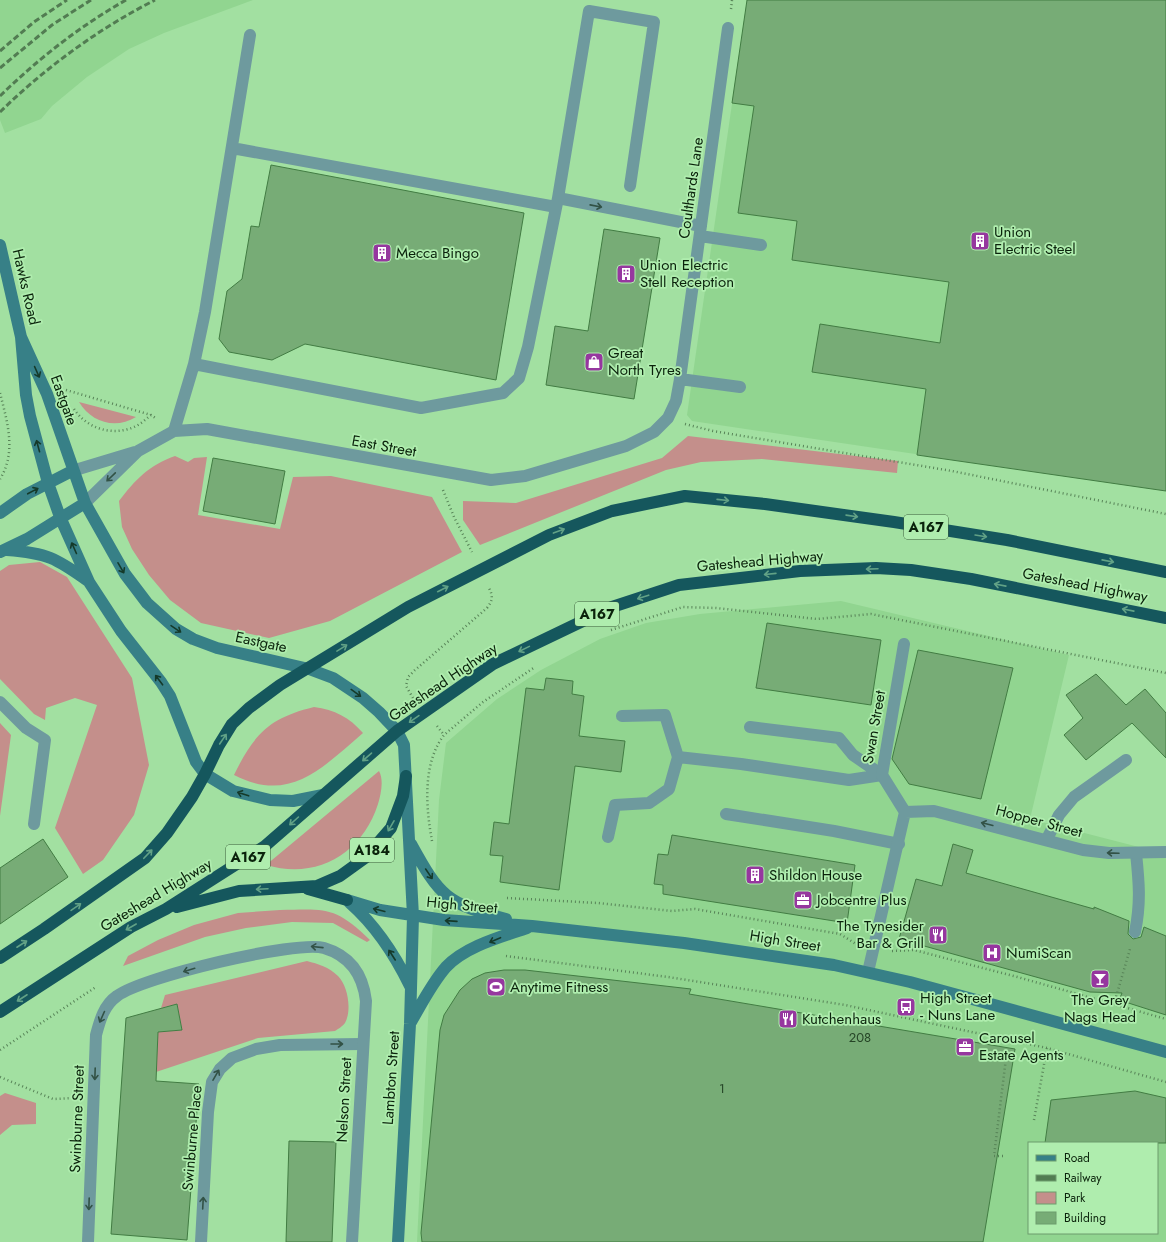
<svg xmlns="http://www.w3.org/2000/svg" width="1166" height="1242" font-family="Jost,sans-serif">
  <rect width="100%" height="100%" fill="#a2e0a1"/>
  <path fill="#91d590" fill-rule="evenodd" d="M0,0H253L164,33L129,49L87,77L52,106L41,119L5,133L0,120Z
    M747,0H1166V491L692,421L687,415Z
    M841,601L1069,655L1030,819L1166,854V1242H417L439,800L446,743L497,699L541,670L600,639L646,623L700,614ZM1029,1143H1157V1233H1029Z"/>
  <path fill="#c48f8b" d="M79,402L136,417C115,430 91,422 79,402Z
    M688,436L898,461L897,473L762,459L701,462L666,470L480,545L463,520V501L516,503L662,458Z
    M175,456L188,462L194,458L207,457L198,515L280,529L293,477L331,476L432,497L462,552L330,621L269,638L201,623L170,600L149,575L132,549L122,527L119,501C135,480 149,465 175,456Z
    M40,562L67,577L132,678L149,765L134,815L103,860L83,874L55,828L97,705L75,698L46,708L45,720L34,714L0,679V571L9,565Z
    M314,707C335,710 349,717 363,733C322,768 290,804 234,775C254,734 269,718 314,707Z
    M0,723L11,735L0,816Z
    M379,771C384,780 381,794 378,804C362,854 317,880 266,865Z
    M280,910C326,909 335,906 370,940L367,942L333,923L292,922L246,928L205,937L123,966L128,956L158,940L194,925L238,913Z
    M307,961C318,964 329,967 338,976C348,986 352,1010 345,1023C343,1026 338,1029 335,1031L258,1038L156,1072L158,1032L182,1030L177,1004L161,1008L165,995Z
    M5,1093L36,1103V1124L12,1125L0,1135V1096Z"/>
  <path fill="#77ac76" stroke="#427c43" d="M747,0H1166V491L917,455L926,389L812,372L820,324L940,343L949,282L792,260L797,221L738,213L754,106L732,103Z
    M271,165L524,213L496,380L305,344L272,360L229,352L219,339L227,291L242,279L251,226L259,227Z
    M604,229L660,238L634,399L546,385L555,326L588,331Z
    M213,458L285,471L275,524L203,511Z
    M767,623L881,640L871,705L756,688Z
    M918,650L1013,668L981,799L909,784L892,759Z
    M1096,674L1126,705L1145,689L1166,713V758L1132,723L1086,760L1064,735L1083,718L1066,695Z
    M546,678L573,681L572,694L584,696L579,736L625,741L621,772L575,766L559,890L500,882L503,856L490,855L494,822L509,824L526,688L544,690Z
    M672,835L855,865L847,923L663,894V885L654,884L658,854L668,855Z
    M43,839L68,877L0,924V868Z
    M953,844L973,850L966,873L1094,909V907L1129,921L1128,934L1133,939L1141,937L1144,927L1166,936V1015L1119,1000L1122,993L1090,992L899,939L916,879L942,886Z
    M504,970H525L691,989L689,994L1015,1049L983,1242H422L421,1233L440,1030L444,1015L460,990L472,979L485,973Z
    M177,1004L182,1030L158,1032L156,1081L199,1084L187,1240L111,1234L126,1018Z
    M1135,1091L1166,1098V1143H1045L1051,1100Z
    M289,1141L336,1142L332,1242H286Z"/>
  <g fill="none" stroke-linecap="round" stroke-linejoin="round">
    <path stroke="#588458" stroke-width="2.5" stroke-dasharray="1 3" stroke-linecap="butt" d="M731,9L732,0
      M66,390L151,415L157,419
      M0,393C7,421 17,452 0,479
      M74,409C87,429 114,437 136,426C141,424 146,419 151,415
      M685,424L713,431L952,471L1166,514
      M443,490L454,517L472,552
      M611,630L683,607L716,608L817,619L871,614L1166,673
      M413,698L406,686L408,677L415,670L487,608C493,600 493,596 489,588
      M437,726L444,735
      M432,841C426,808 422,764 444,735L483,702L535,667
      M507,898L598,903L672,911L695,909L840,934L856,944
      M892,951L914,950L1021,978L1166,1019
      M506,956L668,977L845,1005L1047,1048L1166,1082
      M1114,1004L1130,949
      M0,1050L96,987
      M0,1077L53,1099L76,1098
      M1034,1120L1047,1048
      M1003,1156H994L1007,1050"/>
    <path stroke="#6e9a9e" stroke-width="12" d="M232,148L556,207
      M558,198L701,226
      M700,236L761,245
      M194,364L421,408L503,393L519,378L528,347L558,198L589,11L654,22L630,186
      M680,379L740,387
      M174,431L194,364L205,312L250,35
      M72,471L135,452
      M85,503L138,451L174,431L207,429L491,480L525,476L626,446L654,432L668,418L676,401L680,379L728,28
      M0,702L26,728L45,740L34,824
      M622,716L665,715L678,757L741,764L849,780L882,775
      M750,727L839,738L853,755L882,775
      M726,814L834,831L899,844
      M608,837L615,805L649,803L669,789L678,757
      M1047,839L1059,815L1074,797L1126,760
      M1135,932C1141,903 1139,882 1136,853
      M201,1242L208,1112L212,1082L220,1069L232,1058L256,1049L280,1045L363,1044"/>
    <path stroke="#6e9a9e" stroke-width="12" d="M905,812L934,811L1083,850L1109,853L1166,852
      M868,972L905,812L882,775L904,644
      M88,1242L96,1035C100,1020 104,1005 117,996C142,977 296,940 324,948C351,956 363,975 366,1001L352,1242"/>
    <path stroke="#378087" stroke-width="12" d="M0,245L21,337L26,395L30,416L48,483L60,517L89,582L121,631L161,682L170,696L196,762L205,774L233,791L270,800L293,801L323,795
      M21,337L47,394L85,503L125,574L147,603L176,629L193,639L217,648L309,669L333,678L363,698L379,712L397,731L404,745L413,916L410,1024L398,1242
      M0,513L27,494L72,471
      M7,550C47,553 56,558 88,581
      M0,552L27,539L85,503
      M411,844C440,897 447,904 506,919
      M347,900L380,910L444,920L532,926L684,943L834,965L910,982L1166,1052
      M350,903C375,925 395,955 410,986
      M411,1022C422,1003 432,983 446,967C466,946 501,937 527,928"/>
    <path stroke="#15575d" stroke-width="12" d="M308,889L347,900
      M177,907L239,891L317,886L340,876L365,858L391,828L403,796L406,776
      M0,958L44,929L145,858L167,833L192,797L205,774L219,745L232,724L249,708L280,685L408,607L549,535L612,511L685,496L765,504L894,522L1007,540L1166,572
      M0,1012L131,927L166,909L265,846L397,731L493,664L612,607L679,585L800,571L876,568L911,570L971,579L1166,618"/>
    <path stroke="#527c52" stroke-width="3" stroke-dasharray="6 3" stroke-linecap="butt" d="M0,51L34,22L67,0
      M0,68L52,25L91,0
      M0,96C38,59 80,26 126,0
      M0,112C45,68 98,29 155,0"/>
  </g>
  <defs><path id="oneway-shaft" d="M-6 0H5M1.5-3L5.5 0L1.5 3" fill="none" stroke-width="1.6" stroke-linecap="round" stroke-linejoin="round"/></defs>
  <g stroke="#325246">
    <use href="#oneway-shaft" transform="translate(596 206) rotate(11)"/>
    <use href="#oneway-shaft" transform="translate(111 477) rotate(136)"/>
    <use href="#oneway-shaft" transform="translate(987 824) rotate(-166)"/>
    <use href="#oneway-shaft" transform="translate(1113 853) rotate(-178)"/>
    <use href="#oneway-shaft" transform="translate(317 947) rotate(-174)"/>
    <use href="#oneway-shaft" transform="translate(189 970) rotate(163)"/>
    <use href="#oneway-shaft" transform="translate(102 1017) rotate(114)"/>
    <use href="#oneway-shaft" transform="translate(337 1044)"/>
    <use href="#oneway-shaft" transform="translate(95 1074) rotate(92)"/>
    <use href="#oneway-shaft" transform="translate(216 1075) rotate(-60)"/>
    <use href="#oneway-shaft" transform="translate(203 1203) rotate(-87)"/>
    <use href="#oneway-shaft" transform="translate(89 1204) rotate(92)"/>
  </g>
  <g stroke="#153a2a">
    <use href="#oneway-shaft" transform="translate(37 372) rotate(66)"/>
    <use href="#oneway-shaft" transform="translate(38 446) rotate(-105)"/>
    <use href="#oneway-shaft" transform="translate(33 491) rotate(-28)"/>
    <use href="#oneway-shaft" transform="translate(74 548) rotate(-114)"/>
    <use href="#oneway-shaft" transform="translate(121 568) rotate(60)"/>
    <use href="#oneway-shaft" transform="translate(176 629) rotate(34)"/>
    <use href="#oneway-shaft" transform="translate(159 680) rotate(-127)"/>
    <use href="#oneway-shaft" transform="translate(356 693) rotate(36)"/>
    <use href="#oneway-shaft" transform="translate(243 794) rotate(-162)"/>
    <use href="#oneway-shaft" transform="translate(429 874) rotate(56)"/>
    <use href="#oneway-shaft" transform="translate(379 910) rotate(-166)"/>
    <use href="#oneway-shaft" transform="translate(451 921) rotate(-176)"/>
    <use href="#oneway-shaft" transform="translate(495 940) rotate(157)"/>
    <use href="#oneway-shaft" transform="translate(392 955) rotate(-123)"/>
  </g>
  <g stroke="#62a286">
    <use href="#oneway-shaft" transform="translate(723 500) rotate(6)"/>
    <use href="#oneway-shaft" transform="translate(852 516) rotate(8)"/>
    <use href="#oneway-shaft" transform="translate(559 531) rotate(-20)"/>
    <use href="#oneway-shaft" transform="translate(981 536) rotate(9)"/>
    <use href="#oneway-shaft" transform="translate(1108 561) rotate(11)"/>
    <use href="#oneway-shaft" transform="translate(872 569) rotate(178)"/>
    <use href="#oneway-shaft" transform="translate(770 574) rotate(174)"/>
    <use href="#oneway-shaft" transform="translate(1000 585) rotate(-169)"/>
    <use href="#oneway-shaft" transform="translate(443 589) rotate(-27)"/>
    <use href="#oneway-shaft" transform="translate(643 597) rotate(162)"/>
    <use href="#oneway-shaft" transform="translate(1128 610) rotate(-169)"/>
    <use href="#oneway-shaft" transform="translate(342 648) rotate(-32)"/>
    <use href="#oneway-shaft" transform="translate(524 649) rotate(154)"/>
    <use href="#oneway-shaft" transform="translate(414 719) rotate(145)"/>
    <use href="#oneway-shaft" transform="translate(223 739) rotate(-56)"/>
    <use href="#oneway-shaft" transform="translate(367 757) rotate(139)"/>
    <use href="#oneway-shaft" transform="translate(294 821) rotate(138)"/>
    <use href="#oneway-shaft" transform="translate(391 826) rotate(120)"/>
    <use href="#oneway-shaft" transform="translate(148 854) rotate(-46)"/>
    <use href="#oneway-shaft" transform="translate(262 889) rotate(177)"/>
    <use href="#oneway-shaft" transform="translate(76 907) rotate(-35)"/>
    <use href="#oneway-shaft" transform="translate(131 927) rotate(150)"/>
    <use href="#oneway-shaft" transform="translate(22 944) rotate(-33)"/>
    <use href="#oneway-shaft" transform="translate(22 998) rotate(147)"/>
  </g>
  <defs>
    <symbol id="building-square" viewBox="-11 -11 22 22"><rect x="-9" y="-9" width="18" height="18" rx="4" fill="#96379f" stroke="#afedae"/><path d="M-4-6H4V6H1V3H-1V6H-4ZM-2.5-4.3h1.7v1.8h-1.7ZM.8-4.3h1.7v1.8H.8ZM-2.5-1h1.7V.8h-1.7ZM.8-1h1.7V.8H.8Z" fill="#fff"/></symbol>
    <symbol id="shop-square" viewBox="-11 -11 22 22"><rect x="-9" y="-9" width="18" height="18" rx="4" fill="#96379f" stroke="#afedae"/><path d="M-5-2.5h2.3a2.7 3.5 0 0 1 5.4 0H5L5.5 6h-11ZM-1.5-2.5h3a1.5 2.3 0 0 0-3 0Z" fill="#fff"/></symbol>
    <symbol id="office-square" viewBox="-11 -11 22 22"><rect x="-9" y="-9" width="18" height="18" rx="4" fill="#96379f" stroke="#afedae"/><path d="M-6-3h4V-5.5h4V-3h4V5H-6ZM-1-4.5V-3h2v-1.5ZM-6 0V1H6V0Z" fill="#fff"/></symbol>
    <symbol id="restaurant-square" viewBox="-11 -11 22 22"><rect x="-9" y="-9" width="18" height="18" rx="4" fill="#96379f" stroke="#afedae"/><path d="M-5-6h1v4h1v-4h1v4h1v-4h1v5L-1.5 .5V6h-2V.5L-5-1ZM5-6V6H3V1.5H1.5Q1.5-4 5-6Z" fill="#fff"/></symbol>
    <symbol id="hospital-square" viewBox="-11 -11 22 22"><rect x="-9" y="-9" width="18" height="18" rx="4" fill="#96379f" stroke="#afedae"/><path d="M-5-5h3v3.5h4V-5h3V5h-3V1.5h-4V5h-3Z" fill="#fff"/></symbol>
    <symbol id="bar-square" viewBox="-11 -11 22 22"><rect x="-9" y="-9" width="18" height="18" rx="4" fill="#96379f" stroke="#afedae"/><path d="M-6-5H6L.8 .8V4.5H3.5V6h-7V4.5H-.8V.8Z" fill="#fff"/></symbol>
    <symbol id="stadium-square" viewBox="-11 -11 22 22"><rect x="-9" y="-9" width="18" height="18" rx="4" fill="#96379f" stroke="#afedae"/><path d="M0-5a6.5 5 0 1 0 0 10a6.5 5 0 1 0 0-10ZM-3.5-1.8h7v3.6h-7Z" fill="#fff"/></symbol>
    <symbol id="bus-square" viewBox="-11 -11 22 22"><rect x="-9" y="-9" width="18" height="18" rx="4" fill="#96379f" stroke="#afedae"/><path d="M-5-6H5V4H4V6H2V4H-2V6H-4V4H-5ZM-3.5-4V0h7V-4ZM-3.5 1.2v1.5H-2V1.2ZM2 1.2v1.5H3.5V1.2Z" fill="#fff"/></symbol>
  </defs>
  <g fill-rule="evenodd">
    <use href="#building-square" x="969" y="230" width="22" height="22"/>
    <use href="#building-square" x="371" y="242" width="22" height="22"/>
    <use href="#building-square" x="615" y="263" width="22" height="22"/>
    <use href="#shop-square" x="583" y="351" width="22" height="22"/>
    <use href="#building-square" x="744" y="864" width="22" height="22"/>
    <use href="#office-square" x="792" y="889" width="22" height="22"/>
    <use href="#restaurant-square" x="927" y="924" width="22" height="22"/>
    <use href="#hospital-square" x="981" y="942" width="22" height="22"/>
    <use href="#bar-square" x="1089" y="968" width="22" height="22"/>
    <use href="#stadium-square" x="485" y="976" width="22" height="22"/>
    <use href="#bus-square" x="895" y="996" width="22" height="22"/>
    <use href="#restaurant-square" x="777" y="1008" width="22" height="22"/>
    <use href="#office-square" x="954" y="1036" width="22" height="22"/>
  </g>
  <g text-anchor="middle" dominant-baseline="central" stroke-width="3.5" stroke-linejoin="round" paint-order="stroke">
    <g font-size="13" fill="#254426">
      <text x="860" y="1037">208</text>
      <text x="722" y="1088">1</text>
    </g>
    <g fill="#afedae" stroke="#3c5f3c" stroke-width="1">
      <rect x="904" y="515" width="44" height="24" rx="3"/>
      <rect x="575" y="602" width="44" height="24" rx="3"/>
      <rect x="350" y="838" width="44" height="24" rx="3"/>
      <rect x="226" y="845" width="44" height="24" rx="3"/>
    </g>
    <g font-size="14" font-weight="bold" fill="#0a220b">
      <text x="926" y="527">A167</text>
      <text x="597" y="614">A167</text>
      <text x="372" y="850">A184</text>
      <text x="248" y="857">A167</text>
    </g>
    <g font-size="15" fill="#0a220b" stroke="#afedae">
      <text transform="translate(691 188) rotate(-82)">Coulthards Lane</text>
      <text transform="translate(26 287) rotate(77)">Hawks Road</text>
      <text transform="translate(64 400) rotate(70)">Eastgate</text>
      <text transform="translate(384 446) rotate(10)">East Street</text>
      <text transform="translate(760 561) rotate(-5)">Gateshead Highway</text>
      <text transform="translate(1085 585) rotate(11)">Gateshead Highway</text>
      <text transform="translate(261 642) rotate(12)">Eastgate</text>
      <text transform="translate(443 682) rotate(-34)">Gateshead Highway</text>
      <text transform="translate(874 727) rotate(-80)">Swan Street</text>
      <text transform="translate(1039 821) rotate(15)">Hopper Street</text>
      <text transform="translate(156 895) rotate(-31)">Gateshead Highway</text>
      <text transform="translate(462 905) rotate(5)">High Street</text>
      <text transform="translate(785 941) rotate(9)">High Street</text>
      <text transform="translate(391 1078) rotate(-86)">Lambton Street</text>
      <text transform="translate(344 1100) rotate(-87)">Nelson Street</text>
      <text transform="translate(77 1119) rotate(-88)">Swinburne Street</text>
      <text transform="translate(192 1138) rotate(-85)">Swinburne Place</text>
    </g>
    <g font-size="15" fill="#0a220b" stroke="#afedae" text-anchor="start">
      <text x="994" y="232">Union<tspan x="994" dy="17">Electric Steel</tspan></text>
      <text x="396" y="253">Mecca Bingo</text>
      <text x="640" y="265">Union Electric<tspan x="640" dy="17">Stell Reception</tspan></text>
      <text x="608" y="353">Great<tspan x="608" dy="17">North Tyres</tspan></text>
      <text x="769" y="875">Shildon House</text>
      <text x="817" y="900">Jobcentre Plus</text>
      <text x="924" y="926" text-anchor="end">The Tynesider<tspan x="924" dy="17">Bar &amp; Grill</tspan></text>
      <text x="1006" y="953">NumiScan</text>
      <text x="510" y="987">Anytime Fitness</text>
      <text x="920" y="998">High Street<tspan x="920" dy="17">- Nuns Lane</tspan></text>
      <text x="1100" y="1000" text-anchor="middle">The Grey<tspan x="1100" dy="17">Nags Head</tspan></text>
      <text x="802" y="1019">Kutchenhaus</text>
      <text x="979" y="1038">Carousel<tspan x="979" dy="17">Estate Agents</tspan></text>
    </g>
  </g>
  <rect x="1028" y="1142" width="130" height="92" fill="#afedae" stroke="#6d9c6d"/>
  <rect x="1036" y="1155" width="20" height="6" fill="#378087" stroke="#6d9c6d"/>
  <text x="1064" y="1162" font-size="12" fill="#0a220b">Road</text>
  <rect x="1036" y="1175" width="20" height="6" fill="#527c52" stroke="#6d9c6d"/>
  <text x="1064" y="1182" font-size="12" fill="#0a220b">Railway</text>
  <rect x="1036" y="1192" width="20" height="12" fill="#c48f8b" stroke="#6d9c6d"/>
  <text x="1064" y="1202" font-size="12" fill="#0a220b">Park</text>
  <rect x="1036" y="1212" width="20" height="12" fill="#77ac76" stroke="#6d9c6d"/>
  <text x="1064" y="1222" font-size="12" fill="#0a220b">Building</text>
</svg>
